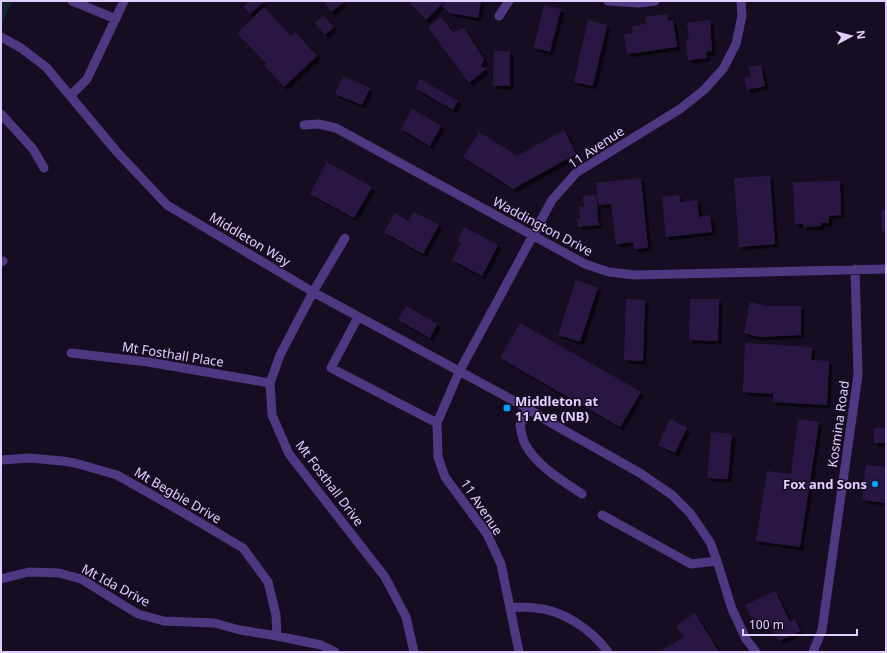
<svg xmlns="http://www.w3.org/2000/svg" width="887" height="653" font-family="'Noto Sans',sans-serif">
  <defs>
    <filter id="shadow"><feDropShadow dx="3.5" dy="3.5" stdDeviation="0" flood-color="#0009"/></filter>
  </defs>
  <rect width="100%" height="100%" fill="#160d22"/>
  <path fill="#10262c" d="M1,1H12L3,22L1,21Z"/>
  <path fill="#2c1943" filter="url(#shadow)" d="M249,1H265L250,14L243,7Z
    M324,1H342L343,3L331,12Z
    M408,1H445L426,20Z
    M446,1H481L478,18L450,13L442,6Z
    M544,5L561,9L550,52L534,48Z
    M264,7L291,36L295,32L317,56L284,87L265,66L266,63L237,33Z
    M667,14L668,21L673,20L677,47L627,54L624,34L633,33L632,26L646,24L645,17Z
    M323,16L334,27L325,35L315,23Z
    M441,17L453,32L464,28L484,59L481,67L487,68L469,83L428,27Z
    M588,20L607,25L593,86L574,82Z
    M710,20L712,51L706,52L707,58L688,60L686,40L689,39L687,23Z
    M494,51H510V86H493Z
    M761,65L765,86L747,90L744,78L751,77L749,67Z
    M343,76L370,88L362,105L335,94Z
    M420,79L458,101L453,110L415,88Z
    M412,109L441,126L430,146L401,129Z
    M564,130L576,154L513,189L463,157L479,132L517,156Z
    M327,162L372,187L354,218L310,194Z
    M770,176L775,244L739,247L734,178Z
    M641,178L648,248L634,249L633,242L616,244L611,204L598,205L596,183Z
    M840,181L841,215L829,216V223H821V226L803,227V224H795L793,182Z
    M596,195L598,213H597L598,222H599L600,225L578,227L577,218H580L579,207H584L583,196Z
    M679,195L680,202L697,200L699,217L710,215L712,232L666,237L662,197Z
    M881,210H886V231H882Z
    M414,212L439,225L423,254L384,232L395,213L408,221Z
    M464,227L498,245L482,276L452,260L461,242L458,240Z
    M576,280L598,288L580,342L558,335Z
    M626,299L645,300L643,361L624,360Z
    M690,299H719L718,341L689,340Z
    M750,302L766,306H801V335L759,337L744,333Z
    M406,306L437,324L430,338L398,320Z
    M520,323L641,392L620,427L500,358Z
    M745,343L812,347L811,360L829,361L827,405L773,402V394L743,392Z
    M670,419L687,428L675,453L658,445Z
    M798,419L819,422L800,547L756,541L767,471L791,474Z
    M874,428H886V443H874Z
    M711,432L732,434L728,479L707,478Z
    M866,465L886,467V503L862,500Z
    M775,591L790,622L795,620L801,631L779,641L770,624L758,630L745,605Z
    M695,613L719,652H659L684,637L676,626Z"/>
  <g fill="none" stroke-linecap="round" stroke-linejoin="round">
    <path stroke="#4e3881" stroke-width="9" d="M72,1L116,19
      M608,1L639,3L655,1
      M499,16L509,1
      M1,37L21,48L46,67L117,152L167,205L313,292L529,409L551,423L640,473L672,495L690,513L710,542L717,561L732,609L746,639L756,652
      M71,95L87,79L124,1
      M1,114L33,149L44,168
      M304,125L319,124L336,128L585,264L609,272L635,275L886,269
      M345,238L313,292L280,355L270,383L272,415L289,454L385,577L406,617L414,652
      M1,262L3,261
      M358,317L331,368L437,423
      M71,353L148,362L270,383
      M529,409L520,425C521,431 522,438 525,444C537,466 561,480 582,494
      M1,460L30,458L62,461L75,463L117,475L184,513L243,548L268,582L276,615L277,636
      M602,515L691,564L717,561
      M1,579L29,572L59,573L81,579L138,614L164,621L214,623L240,630L277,636L321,645L335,652
      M510,607C518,607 527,607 535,608C563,610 592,630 608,652
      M519,652L501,564L487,534L445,477L438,457L437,423L459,372L552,200L576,173L680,109L704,90L723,69L736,44L742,16L741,1
      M813,652L822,630L858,375L855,269"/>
  </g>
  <g fill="#009ff9" stroke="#160d22" stroke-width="1.5">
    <rect x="503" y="404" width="8" height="8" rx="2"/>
    <circle cx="875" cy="484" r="4"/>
  </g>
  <g text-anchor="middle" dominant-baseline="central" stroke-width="3" stroke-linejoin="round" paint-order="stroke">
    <g font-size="13" fill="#e0ceff" stroke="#160d22">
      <text transform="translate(596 147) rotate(-34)">11 Avenue</text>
      <text transform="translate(543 226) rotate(28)">Waddington Drive</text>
      <text transform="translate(250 239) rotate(31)">Middleton Way</text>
      <text transform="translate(173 354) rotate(9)">Mt Fosthall Place</text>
      <text transform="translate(838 424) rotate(-82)">Kosmina Road</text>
      <text transform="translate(330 483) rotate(53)">Mt Fosthall Drive</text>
      <text transform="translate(178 495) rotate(30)">Mt Begbie Drive</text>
      <text transform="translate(482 507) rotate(56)">11 Avenue</text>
      <text transform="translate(116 585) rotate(28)">Mt Ida Drive</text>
    </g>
    <g font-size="13" font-weight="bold" fill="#e0ceff" stroke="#160d22" text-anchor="start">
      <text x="515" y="401">Middleton at<tspan x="515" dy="15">11 Ave (NB)</tspan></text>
      <text x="867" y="484" text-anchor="end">Fox and Sons</text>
    </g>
  </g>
  <rect width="887" height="653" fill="none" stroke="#e0ceff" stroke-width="4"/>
  <g transform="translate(851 36) rotate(83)" stroke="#160d22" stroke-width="3" paint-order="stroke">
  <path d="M0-3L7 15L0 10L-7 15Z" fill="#e0ceff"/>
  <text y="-6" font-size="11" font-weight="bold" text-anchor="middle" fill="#e0ceff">N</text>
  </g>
  <path d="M743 629v6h114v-6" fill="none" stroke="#e0ceff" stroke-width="2"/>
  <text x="749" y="629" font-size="12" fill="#e0ceff" stroke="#160d22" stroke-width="3" paint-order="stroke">100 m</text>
</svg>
